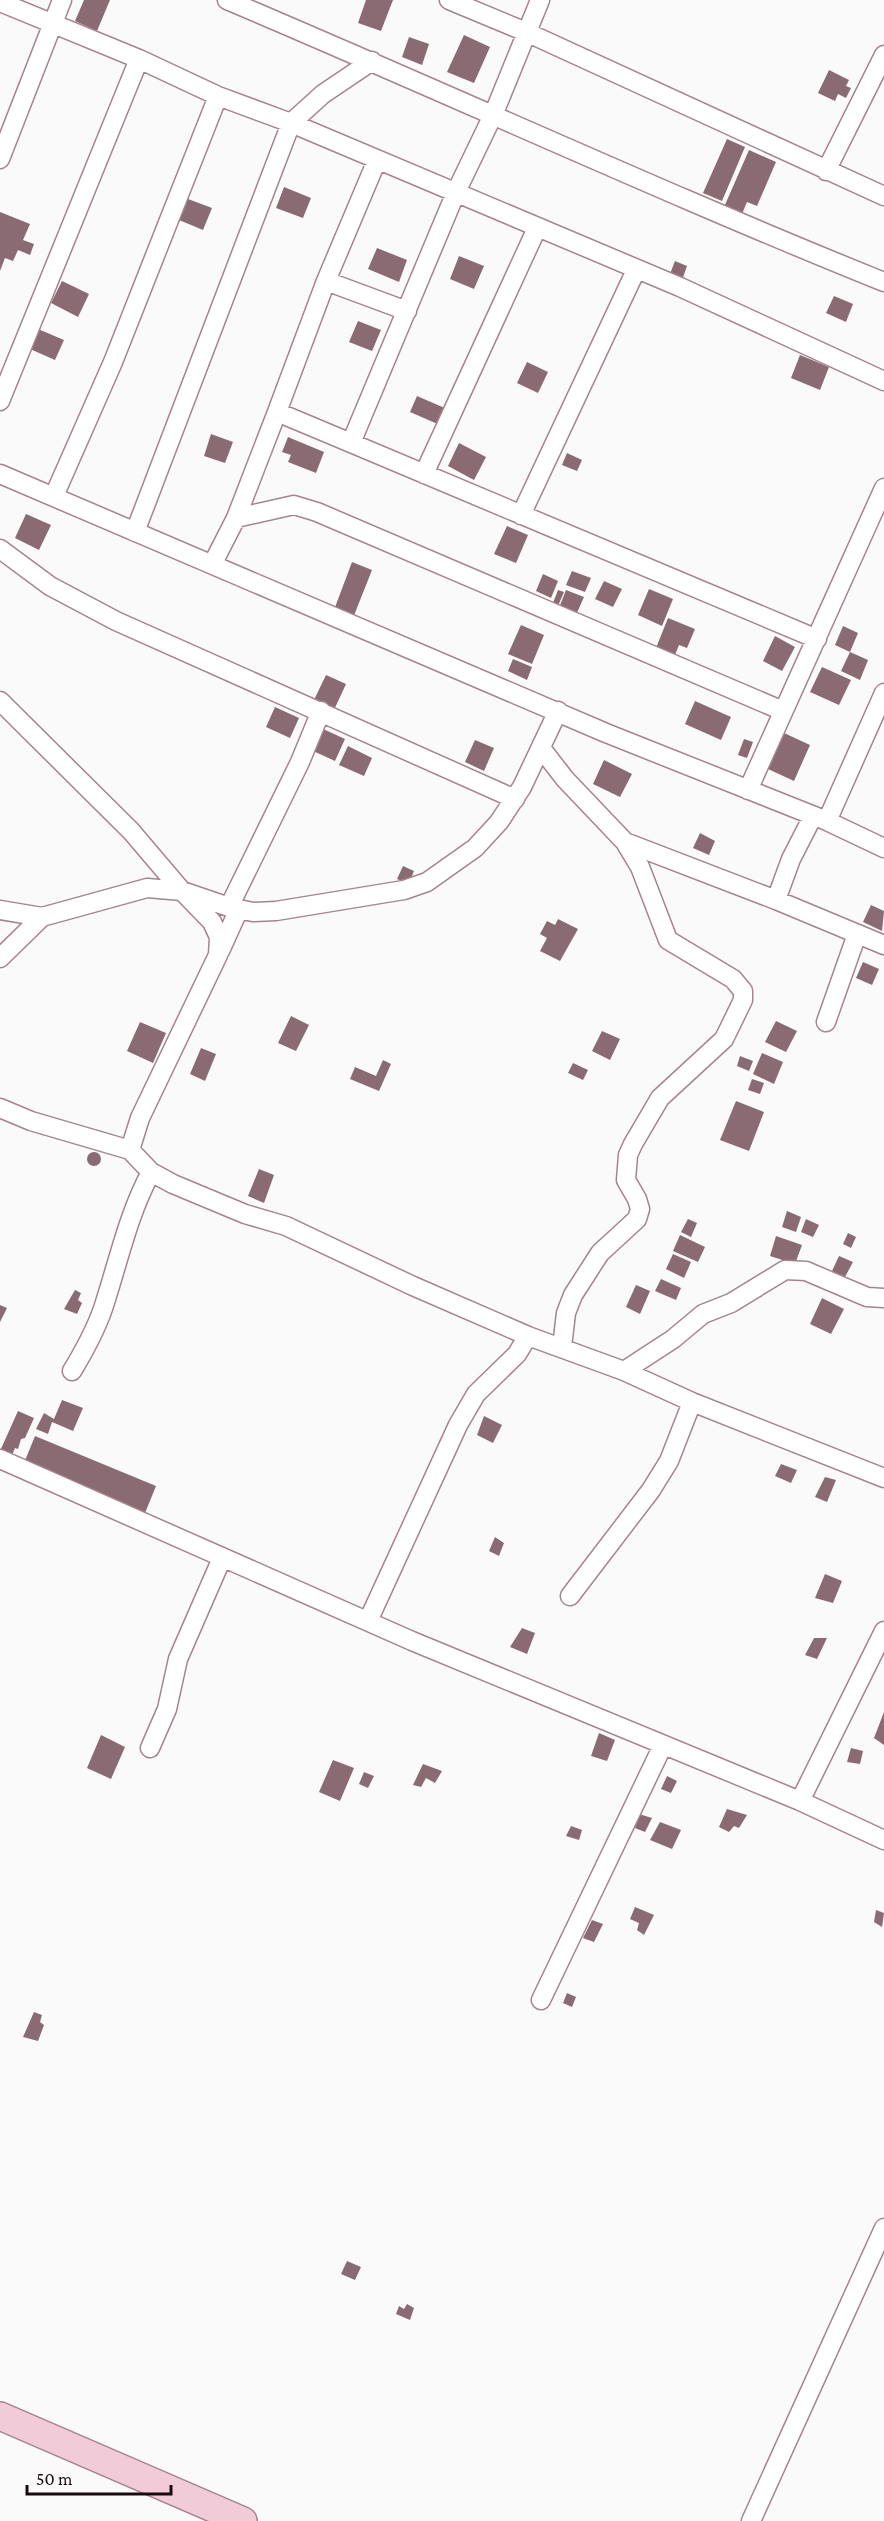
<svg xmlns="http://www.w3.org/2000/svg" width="884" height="2521" font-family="'Crimson Pro',serif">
  <rect width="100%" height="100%" fill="#fafafa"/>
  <path fill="#8a6b73" d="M84,0H110L97,31L75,21Z
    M366,0H393L381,31L358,23Z
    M464,35L490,47L474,83L447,72Z
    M409,37L429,44L422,65L402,57Z
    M829,70L849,80L846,86L851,88L846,98L838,94L835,101L818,93Z
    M727,139L745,147L722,201L703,193Z
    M749,150L776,162L757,206L747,202L739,221L721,214Z
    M284,187L311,198L303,218L276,208Z
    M188,199L212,208L203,230L179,220Z
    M0,212L30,224L23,240L34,244L30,255L18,250L13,261L5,258L0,271Z
    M377,248L407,260L399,282L368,269Z
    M459,256L484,266L474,289L450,279Z
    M675,261L687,266L681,283L668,279Z
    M62,281L89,294L78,317L51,303Z
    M834,296L853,304L846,322L826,313Z
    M358,321L381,330L372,351L349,342Z
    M38,329L64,340L55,360L30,349Z
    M800,355L829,367L820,390L791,378Z
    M527,362L548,372L538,393L517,383Z
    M417,396L447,409L440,425L410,412Z
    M211,434L233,442L225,463L204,456Z
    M288,437L324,452L316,473L288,462L291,455L282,452Z
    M459,443L486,457L474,480L448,466Z
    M567,453L582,460L577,471L562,465Z
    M26,514L51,525L39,550L15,538Z
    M507,526L528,535L516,563L494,554Z
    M352,562L372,570L353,618L334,610Z
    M572,571L591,578L585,592L566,585Z
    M543,574L558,581L551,598L536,591Z
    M604,581L622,589L613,607L595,599Z
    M649,589L673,599L662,626L638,615Z
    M558,590L564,592L558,606L553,603Z
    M566,590L584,597L576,615L559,608Z
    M668,618L695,629L687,648L679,645L675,655L656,648Z
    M521,625L544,635L532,664L508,654Z
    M843,626L858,633L850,652L835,645Z
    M775,636L795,647L782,671L763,661Z
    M850,652L868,660L860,680L841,671Z
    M513,659L532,667L527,680L508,671Z
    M822,667L851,680L839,705L810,692Z
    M326,675L346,684L334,710L314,700Z
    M695,701L731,717L721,740L685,724Z
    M275,707L299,718L290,738L266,727Z
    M321,728L345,739L335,761L311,750Z
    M784,733L810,745L794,781L768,769Z
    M744,739L753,742L747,758L738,755Z
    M475,740L494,748L484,771L465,762Z
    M348,746L372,758L364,776L339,765Z
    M604,760L632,774L620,797L593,784Z
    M700,833L715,841L709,855L693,848Z
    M403,866L414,871L409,884L397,879Z
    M871,905L884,911L882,931L863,922Z
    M558,919L578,929L560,961L540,951L547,938L540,934L547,921L555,925Z
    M863,962L879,969L872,985L856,978Z
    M291,1016L309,1025L296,1051L278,1043Z
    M776,1021L797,1031L786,1052L765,1042Z
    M140,1022L166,1033L153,1063L127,1051Z
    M602,1031L620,1039L610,1060L592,1051Z
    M201,1048L216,1054L205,1081L190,1074Z
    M762,1053L783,1062L774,1084L753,1074Z
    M740,1056L753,1061L749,1071L737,1066Z
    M383,1060L391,1064L379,1091L350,1079L355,1067L376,1076Z
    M573,1063L588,1070L583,1080L568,1073Z
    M752,1079L764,1083L760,1094L748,1090Z
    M736,1101L764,1112L749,1151L720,1140Z
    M87 1159a7 7 0 1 1 14 0a7 7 0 1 1-14 0Z
    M259,1169L274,1175L264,1203L248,1196Z
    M787,1211L801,1217L796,1232L782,1227Z
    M688,1219L697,1223L691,1237L681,1232Z
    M806,1219L819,1225L813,1237L801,1232Z
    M848,1233L856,1237L851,1248L843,1244Z
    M680,1235L705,1247L698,1262L673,1251Z
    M776,1236L802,1245L795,1264L770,1256Z
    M673,1254L691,1262L684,1278L666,1269Z
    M839,1256L853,1262L845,1277L832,1271Z
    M661,1279L681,1288L676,1300L655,1291Z
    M636,1285L650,1291L640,1314L626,1307Z
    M75,1290L81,1293L78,1300L82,1303L77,1314L64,1309Z
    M822,1298L844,1309L831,1334L810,1324Z
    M0,1305L7,1308L0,1322Z
    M62,1400L83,1408L73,1431L52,1422L48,1434L36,1429L44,1413L54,1419Z
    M18,1411L34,1418L25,1438L21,1439L18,1449L15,1448L11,1457L0,1451Z
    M484,1416L502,1425L493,1443L477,1435Z
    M35,1436L156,1486L143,1518L22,1468Z
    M781,1464L797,1470L791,1483L775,1476Z
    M825,1477L836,1480L827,1502L815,1497Z
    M495,1537L504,1543L499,1556L489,1551Z
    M825,1574L842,1581L833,1603L815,1598Z
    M522,1628L535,1633L527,1654L510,1647Z
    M814,1638H827L817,1659L805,1655Z
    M884,1712V1745L874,1738Z
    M599,1733L615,1740L607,1761L591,1756Z
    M101,1735L125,1747L111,1779L87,1768Z
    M851,1748L863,1751L860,1764L847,1762Z
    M333,1760L354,1768L340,1801L319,1792Z
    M423,1764L442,1771L435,1783L426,1778L421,1787L413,1785Z
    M364,1772L374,1776L368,1788L359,1784Z
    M667,1776L677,1781L671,1793L661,1789Z
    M727,1809L747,1815L739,1828L734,1826L729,1832L719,1827Z
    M639,1814L652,1818L645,1832L635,1828Z
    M660,1822L681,1830L672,1849L650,1840Z
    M571,1826L582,1830L579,1840L566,1836Z
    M635,1907L654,1915L644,1935L637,1930L639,1923L630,1919Z
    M876,1910L884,1913L882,1927L874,1922Z
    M592,1920L603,1924L594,1942L583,1938Z
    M567,1993L576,1997L572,2007L563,2003Z
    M34,2012L42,2015L40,2022L44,2025L38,2041L23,2037Z
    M347,2261L361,2267L355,2280L341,2274Z
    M407,2304L414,2308L410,2320L396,2314L399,2306L404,2309Z"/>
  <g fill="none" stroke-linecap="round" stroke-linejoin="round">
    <defs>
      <path id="minor" d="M227,0C447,93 663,193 884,282
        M449,0L526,32L884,196
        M0,2L139,59L218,96L291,123L680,287L884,381
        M0,159L62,0
        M377,160L326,281L277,412L351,443L456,192L494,113L540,0
        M826,171L884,55
        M326,281L407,311
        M0,401L139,59
        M351,443L817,639
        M0,474L606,733L827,821L884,848
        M424,474L537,228
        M54,496L113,362L218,96
        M521,515L636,270
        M236,518L294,505L317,512L783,711
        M135,532L291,123L323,94L372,61
        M0,549L50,586L116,621L515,799
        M213,563L236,518L277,412
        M0,701L131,831L182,891L212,922L219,937L218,955L140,1118L130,1150
        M541,748L565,779L625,842L640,867L668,940L733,979L743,991V1000L724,1039L660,1098L633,1144L628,1155L626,1180L637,1199L640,1209L637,1219L600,1253L573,1295L566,1313L562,1347
        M748,790L884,488
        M813,816L791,859L776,900L884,945
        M827,821L884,693
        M625,842L776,900
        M229,907L300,762L321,711
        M0,910L42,917L147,888L182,891L229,907L253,912L276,911L404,890L427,882L475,848L499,822L522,787L558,711
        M220,951L239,909
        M0,958L42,917
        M826,1022L857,934
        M0,1108L31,1121L130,1150L151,1172L173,1184L245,1214L286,1226L413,1286L528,1336L624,1371L692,1402L884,1478
        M72,1371C86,1348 99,1324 106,1299C120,1255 129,1213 151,1172
        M624,1371L673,1339L703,1314L731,1303L785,1270L806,1271L867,1297L884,1298
        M0,1459L412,1641L800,1801L884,1840
        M570,1596L651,1490L669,1461L692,1402
        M368,1621L458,1425L476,1394L517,1354L528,1336
        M150,1748L167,1709L178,1659L222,1558
        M800,1801L884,1631
        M541,2000L663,1745
        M751,2521L884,2228"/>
      <path id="secondary" d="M0,2416L243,2521"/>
    </defs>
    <use href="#minor" stroke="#a5848d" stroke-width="21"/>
    <use href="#secondary" stroke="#a5848d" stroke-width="30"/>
    <use href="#minor" stroke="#fff" stroke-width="18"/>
    <use href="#secondary" stroke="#f2cbd9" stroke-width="27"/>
  </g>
  <path d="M27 2485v9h144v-9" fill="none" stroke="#170b0f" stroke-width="3"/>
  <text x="36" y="2485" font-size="18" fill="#170b0f" stroke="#fafafa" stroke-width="4.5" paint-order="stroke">50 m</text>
</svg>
